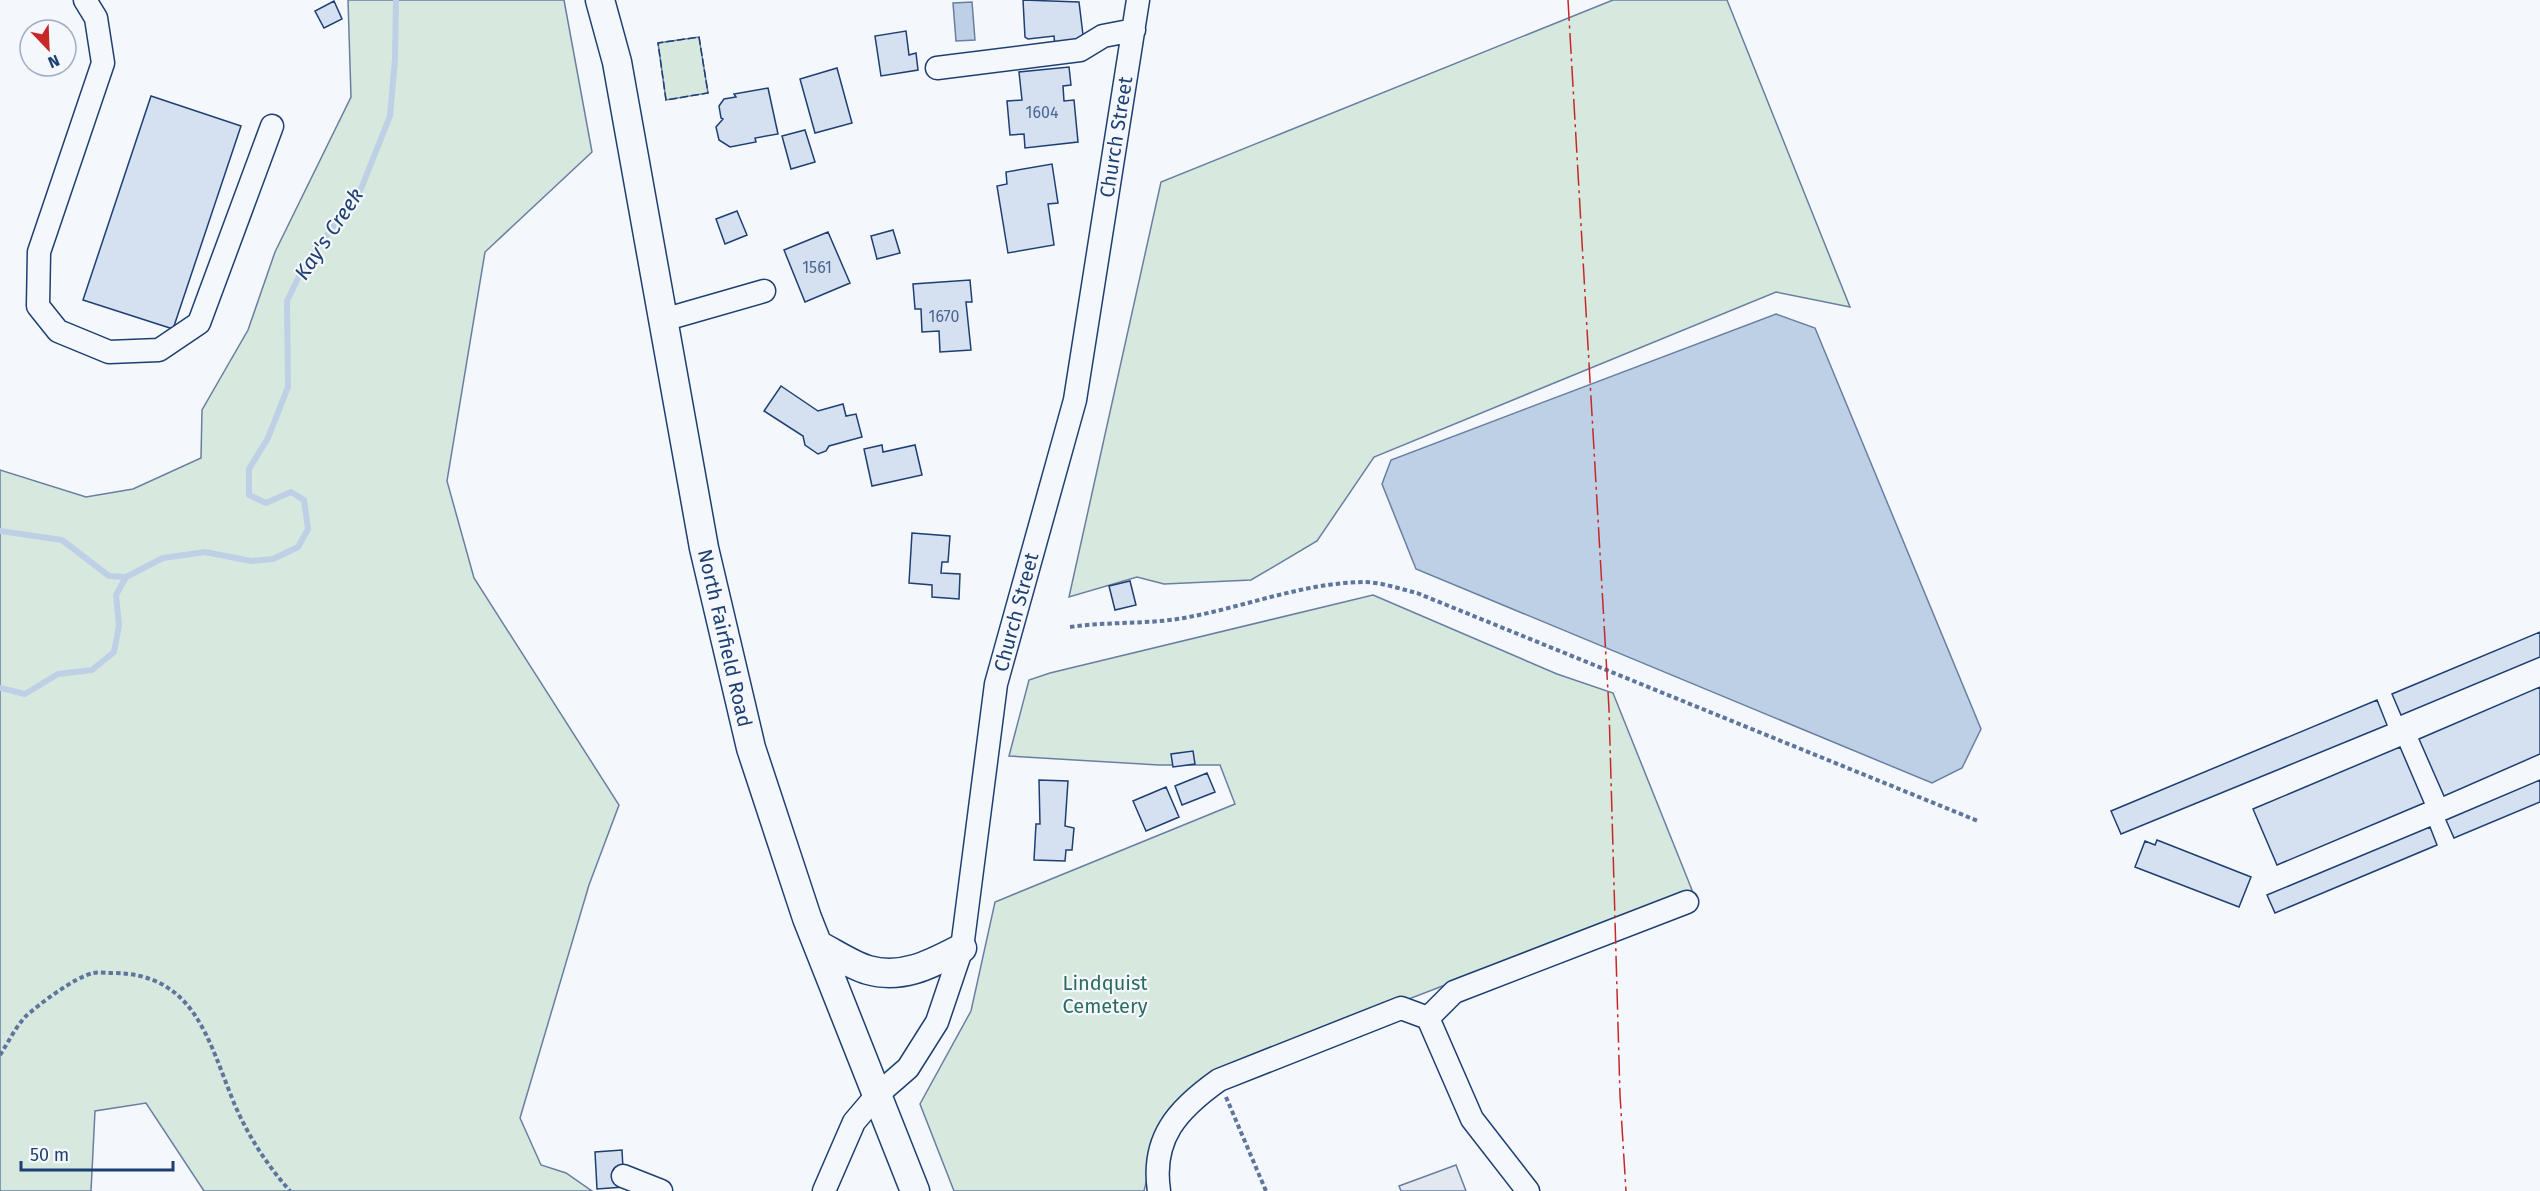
<svg xmlns="http://www.w3.org/2000/svg" width="2540" height="1191" font-family="'Fira Sans',sans-serif">
  <rect width="100%" height="100%" fill="#f4f7fb"/>
  <path fill="#d7e8df" stroke="#687fa3" stroke-width="1.5" d="M348,0H564L592,152L485,252L447,481L474,578L619,805L589,885L520,1118L541,1165L566,1173L592,1191H204L146,1103L95,1111L91,1191H0V470L86,497L133,489L201,458L202,410L248,330L275,252L351,97Z
    M1613,0H1727L1850,307L1776,292L1374,457L1317,541L1251,580L1164,584L1137,577L1069,597L1161,182Z
    M699,37L708,93L666,100L658,43Z
    M1373,595L1557,674L1613,693L1692,890L1201,1079L1161,1125L1144,1191H954L920,1104L971,1011L995,902L1235,804L1220,765H1159L1009,756L1029,680L1050,673Z"/>
  <path fill="#e3e8f0" stroke="#687fa3" stroke-width="1.5" d="M1456,1165L1466,1191H1401L1399,1186Z"/>
  <path fill="#bed0e5" stroke="#687fa3" stroke-width="1.5" d="M972,2L975,40L956,41L953,3Z
    M1776,314L1815,328L1981,729L1962,768L1932,783L1416,569L1382,484L1391,460Z"/>
  <g fill="none" stroke-linecap="round" stroke-linejoin="round">
    <path stroke="#bed0e5" stroke-width="6" d="M0,531L62,540L109,576L126,577L163,558L205,552L251,561L273,559L298,547L308,529L304,500L291,492L266,503L249,495V469L268,438L288,387L287,301L304,266L361,189L390,116L395,59L396,0
      M0,688L25,694L58,674L92,670L114,652L119,626L116,595L126,577"/>
  </g>
  <path fill="#d5e0f0" stroke="#1d3f73" stroke-width="1.5" d="M1023,0L1079,2L1084,43L1055,47L1054,36L1028,39L1025,37Z
    M334,1L342,19L324,28L315,11Z
    M906,31L909,55L916,53L918,70L881,76L875,36Z
    M1069,67L1071,85L1063,86L1064,101L1074,100L1078,142L1025,148L1024,134L1010,135L1007,101L1022,100L1019,72Z
    M837,68L852,123L815,133L800,79Z
    M768,88L778,134L755,138L756,142L730,147L719,140L716,127L723,119L721,118L719,106L724,99L736,97L734,94Z
    M151,96L241,126L173,329L83,300Z
    M805,130L815,162L791,169L782,136Z
    M1052,164L1058,203L1048,204L1054,245L1008,253L997,186L1007,184L1006,172Z
    M737,211L747,235L725,244L716,219Z
    M893,230L900,253L877,259L871,236Z
    M828,232L850,283L805,302L784,250Z
    M970,280L972,302H966L971,350L940,352L939,331L922,332L921,309H915L913,284Z
    M781,386L818,411L843,404L846,416L856,414L862,437L829,446L826,451L818,454L805,445L803,436L764,411Z
    M882,445L883,452L915,445L922,475L872,486L864,449Z
    M912,533L950,536L948,562H942L941,573L960,574L959,599L932,597V585L909,583Z
    M1130,581L1136,605L1115,610L1109,586Z
    M2540,632V657L2401,715L2392,694Z
    M2540,687V754L2444,796L2419,739Z
    M2377,700L2387,725L2121,834L2111,811Z
    M2400,747L2424,803L2277,865L2253,809Z
    M1193,751L1195,764L1173,767L1171,754Z
    M1207,773L1215,792L1182,805L1175,786Z
    M1039,780L1068,781L1065,826L1074,828L1072,850H1066L1065,861L1034,860L1036,824H1040Z
    M2540,780V802L2454,838L2446,820Z
    M1166,787L1179,817L1146,831L1133,801Z
    M2430,827L2437,845L2275,913L2267,895Z
    M2157,840L2251,877L2239,907L2135,867L2145,841L2155,845Z
    M622,1150L624,1187L597,1189L595,1152Z"/>
  <g fill="none" stroke-linecap="round" stroke-linejoin="round">
    <defs>
      <path id="minor" d="M85,0L96,18L103,63L39,252L38,306L58,331L109,352L159,350L199,323L272,126
        M937,68L1080,50L1103,36L1134,30
        M663,320L764,291
        M1428,1018L1454,992L1687,902
        M623,1176L661,1191
        M824,1191L854,1122L877,1095L908,1068L937,1022L962,948L996,684L1075,400L1138,0
        M1159,1191C1151,1138 1178,1109 1219,1080L1401,1008L1428,1018L1472,1119L1528,1191"/>
      <path id="major" d="M600,0L617,62L704,548L751,748L807,918L915,1191
        M818,945C834,953 851,965 868,970C903,980 933,963 962,948"/>
    </defs>
    <use href="#minor" stroke="#1d3f73" stroke-width="25"/>
    <use href="#major" stroke="#1d3f73" stroke-width="31"/>
    <path stroke="#5e769c" stroke-width="4" stroke-dasharray="4.5 3" stroke-linecap="butt" d="M1070,627C1110,621 1150,625 1189,617C1247,606 1304,583 1363,582C1381,582 1400,589 1417,593L1978,821
      M0,1055C8,1043 15,1028 25,1017C39,1004 75,977 93,973C99,972 106,973 112,973C195,973 208,1040 234,1103C248,1136 267,1165 290,1191
      M1226,1097L1266,1191"/>
    <use href="#minor" stroke="#f4f7fb" stroke-width="22"/>
    <use href="#major" stroke="#f4f7fb" stroke-width="28"/>
    <path stroke="#1d3f73" stroke-width="1.5" stroke-dasharray="8 3" stroke-linecap="butt" d="M699,37L708,93L666,100L658,43Z"/>
    <path stroke="#c62828" stroke-width="1.5" stroke-dasharray="21 4.5 3 4.5" stroke-linecap="butt" d="M1568,0L1609,709L1620,1095L1626,1191"/>
  </g>
  <g text-anchor="middle" dominant-baseline="central" stroke-width="4.5" stroke-linejoin="round" paint-order="stroke">
    <g font-size="16" fill="#4b6792">
      <text x="1042" y="112">1604</text>
      <text x="817" y="267">1561</text>
      <text x="944" y="316">1670</text>
    </g>
    <g font-size="20" fill="#1d3f73" stroke="#f4f7fb">
      <text transform="translate(1116 137) rotate(-81)">Church Street</text>
      <text transform="translate(1016 612) rotate(-75)">Church Street</text>
      <text transform="translate(725 638) rotate(77)">North Fairfield Road</text>
    </g>
    <g font-size="20" fill="#2c6c60" stroke="#f4f7fb">
      <text x="1105" y="983">Lindquist<tspan x="1105" dy="23">Cemetery</tspan></text>
    </g>
    <g font-size="21" font-style="italic" fill="#1d3f73" stroke="#f4f7fb">
      <text transform="translate(329 234) rotate(-56)">Kay's Creek</text>
    </g>
  </g>
  <g transform="translate(48 48) rotate(157)"><circle r="28" fill="#f4f7fb" stroke="#9eadc5" stroke-width="1.5"/>
  <path d="M0-4.5L10 22L0 15L-10 22Z" fill="#c62828"/>
  <text y="-9" font-size="16" font-weight="bold" text-anchor="middle" fill="#1d3f73">N</text>
  </g>
  <path d="M21 1161v9h152v-9" fill="none" stroke="#1d3f73" stroke-width="3"/>
  <text x="30" y="1161" font-size="18" fill="#1d3f73" stroke="#f4f7fb" stroke-width="4.5" paint-order="stroke">50 m</text>
</svg>
